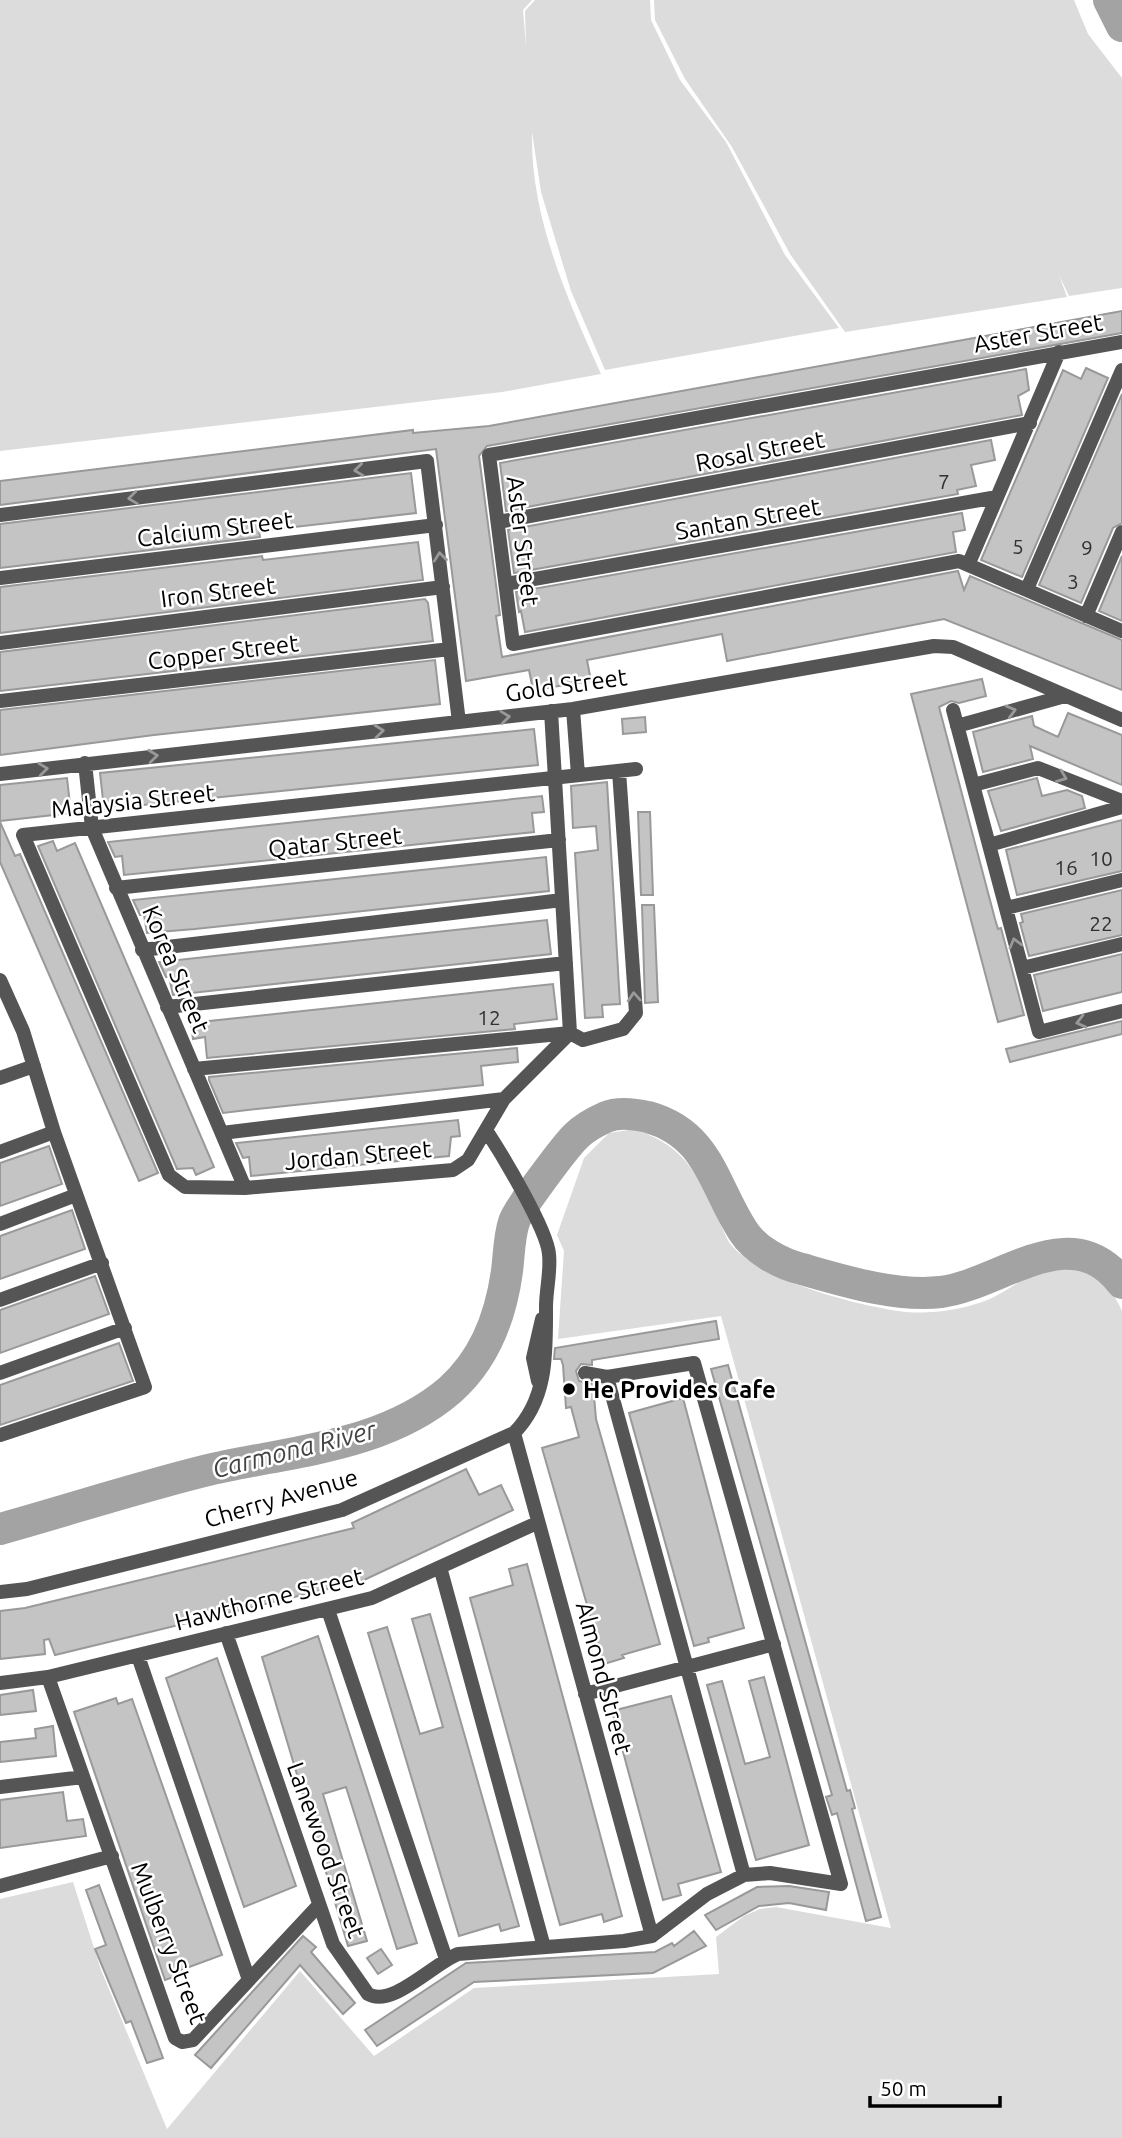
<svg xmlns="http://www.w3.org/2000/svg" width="1122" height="2138" font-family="Ubuntu,sans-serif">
  <rect width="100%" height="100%" fill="#fff"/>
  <path fill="#dcdcdc" d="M0,0H532L523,10L526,47L525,11L535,0H650L651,20L680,80L726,142L785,255L839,328L605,370L571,291L541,192L532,132C530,216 567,298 601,374L502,392L0,451Z
    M654,0H1074L1088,34L1122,78V288L1069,296L1059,275L1067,297L845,332L790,254L732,147L685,79L655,20Z
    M635,1129C688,1149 694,1171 718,1218C722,1227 726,1239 732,1246C764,1281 852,1304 898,1311C925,1315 956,1311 982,1302C1000,1296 1016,1283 1033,1274C1074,1254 1105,1273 1122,1311V2138H0V1899L73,1882L101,1970L167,2129L300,1971L374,2056L474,1988L719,1974L716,1937L744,1916L760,1909L776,1907L891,1928L721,1316L558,1339L564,1251L557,1235L584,1158L609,1133Z"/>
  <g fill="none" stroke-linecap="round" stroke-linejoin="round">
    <path stroke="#a3a3a3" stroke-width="32" d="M1109,0L1122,26
      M0,1529C68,1510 136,1488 204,1471C287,1451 383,1448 450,1390C485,1359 501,1315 507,1271C509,1256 509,1237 514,1222C518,1209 565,1147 576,1136C583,1129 597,1121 606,1117C618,1112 635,1114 648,1117C709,1134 713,1185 743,1231C755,1250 781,1264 802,1269C844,1281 896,1297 941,1292C1002,1284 1070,1216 1122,1283"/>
  </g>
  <path fill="#c4c4c4" stroke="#999" stroke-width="2" d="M1122,311V333L487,446L479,456L500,615L496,616L502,657L958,571L964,590L970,576L1122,640V690L944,619L727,661L722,634L712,636L587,660L591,681L533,690L529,670L466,681L436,449L0,505V481L413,430V433L489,426Z
    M1086,368L1108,378L1022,577L981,560L1063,370L1081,379Z
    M1026,369L1029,390L1018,396L1022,415L506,511L500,463Z
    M1122,394V523L1113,528L1081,603L1039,585Z
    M991,440L995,460L971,465L976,486L957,490L958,494L514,573L508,530Z
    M411,473L416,513L259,531L260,537L0,568V524Z
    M962,513L965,530L953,532L956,552L525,632L521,611L519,612L516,592Z
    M418,542L423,580L0,633V587L262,556L263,560Z
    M1122,556V621L1099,611Z
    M425,599L428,603L433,641L0,691V652Z
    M435,660L440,704L154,735L0,755V710Z
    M982,679L986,696L959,703L951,701L939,707L995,919L998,929L1001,928L1024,1015L998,1022L911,694Z
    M1068,713L1122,735V785L1030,746L1033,759L983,772L973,732L1032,716L1034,726L1058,737Z
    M645,717L646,732L623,734L622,719Z
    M534,729L538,765L104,809L100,773Z
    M67,778L71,813L0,821V785Z
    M1037,778L1042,796L1067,790L1082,796L1085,808L1001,831L988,791Z
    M607,782L620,1004L602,1005L603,1017L585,1018L575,853L598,850L596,826L573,828L571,786Z
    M542,796L544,812L532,813L534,832L232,864L124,875L122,856L115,857L108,842Z
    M638,812H650L653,895H641Z
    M1122,820V871L1017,895L1006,850Z
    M0,822L15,856L20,854L158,1173L139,1181L0,862Z
    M53,841L57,851L75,843L214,1167L196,1175L193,1168L177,1169L38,846Z
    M546,857L549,891L195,929L147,933L144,915H140L133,900Z
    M1122,890V935L1029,956L1020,923L1023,922L1021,914Z
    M642,905H654L658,1002L645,1003Z
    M547,920L551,954L293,982L173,995L169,977H166L159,962Z
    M1122,954V992L1043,1011L1034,975Z
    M553,984L557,1019L514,1024L515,1029L207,1058L205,1037L193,1039L191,1023Z
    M1122,1021V1034L1010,1062L1006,1049Z
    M517,1048L518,1062L481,1066L483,1085L257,1109L223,1113L209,1080V1077Z
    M458,1120L460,1136L451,1137L449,1156L388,1162L251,1176L249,1157L243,1158L236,1143Z
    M49,1146L62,1184L0,1206V1163Z
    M72,1210L85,1249L0,1279V1236Z
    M95,1276L109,1314L0,1353V1310Z
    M716,1321L719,1339L592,1360V1365L581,1364L576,1371L579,1381L593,1384L596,1419L660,1644L622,1655L624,1658L604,1664L542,1448L579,1437L571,1407L566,1408L563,1365L561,1359H554L555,1348Z
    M119,1343L133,1381L0,1425V1385Z
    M728,1365L847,1791L850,1790L855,1808L852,1809L881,1917L866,1921L837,1813L832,1815L826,1797L832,1795L711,1369Z
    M683,1398L744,1628L708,1638L709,1642L694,1646L629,1413Z
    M466,1469L479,1495L501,1485L513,1510L364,1580L55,1655L49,1639L44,1640L45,1654L0,1659V1611L25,1608L354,1528L352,1523Z
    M527,1564L622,1916L604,1922L602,1914L560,1925L470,1598L513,1585L509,1569Z
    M430,1614L519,1926L501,1931L499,1924L459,1936L368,1633L387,1627L420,1734L443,1727L412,1619Z
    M318,1636L417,1943L397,1949L346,1787L323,1794L367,1941L348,1946L262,1657Z
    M217,1658L296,1886L244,1907L166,1678Z
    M764,1677L809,1845L756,1860L707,1685L722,1681L745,1764L770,1757L749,1681Z
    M33,1690L36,1711L0,1715V1695Z
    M671,1696L721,1872L678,1884L681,1895L663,1900L612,1711Z
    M116,1698L118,1704L132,1699L222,1955L181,1970L182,1974L165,1980L74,1712Z
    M53,1726L56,1756L0,1762V1742L36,1738L35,1729Z
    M63,1792L67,1821L83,1819L86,1836L0,1848V1800Z
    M99,1885L163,2058L147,2063L131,2021L126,2023L95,1949L106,1945L86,1890Z
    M789,1886L829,1892L826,1910L789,1903L759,1906L716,1930L705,1915L757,1887Z
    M694,1931L706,1946L653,1973L474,1982L377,2046L365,2030L466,1963L655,1952L672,1943L674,1946Z
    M303,1936L316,1947L311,1952L355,2003L343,2014L300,1965L211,2068L195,2055Z
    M381,1949L392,1965L378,1974L367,1958Z"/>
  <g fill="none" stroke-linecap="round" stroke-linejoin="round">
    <path stroke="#555" stroke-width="14" d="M1122,342L489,455L513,644L959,561L1122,631
      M0,515L427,461L459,722
      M498,522L1030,423
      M969,563L1059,352
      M0,578L436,525
      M506,584L997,497
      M1027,589L1122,370
      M1086,616L1122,532
      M0,643L443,587
      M0,701L450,649
      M573,709L578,775
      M953,710L1039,1032L1122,1011
      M551,711L570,1033
      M957,726L1065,696
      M85,763L92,828L245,1188
      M0,774L573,709L934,646L953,647L1122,720
      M973,785L1038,768L1122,801
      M989,845L1122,807
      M116,888L559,840
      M1006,908L1122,880
      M142,950L562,900
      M1022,968L1122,944
      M0,980L23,1031L54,1132L145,1387L0,1435
      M167,1007L566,963
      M570,1033L504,1099L468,1160L453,1170L245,1188L185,1187L169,1175L23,835L636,769
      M570,1033L583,1040L623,1029L636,1013L619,771
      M194,1069L570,1033
      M0,1078L34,1066
      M222,1133L504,1099
      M0,1152L54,1132
      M0,1224L76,1195
      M0,1300L102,1263
      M0,1373L125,1328
      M607,1377L744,1875
      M538,1381L533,1358L542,1319
      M514,1433L652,1936
      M440,1567L544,1947
      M0,1592L27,1589L342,1510L514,1433C548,1399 546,1352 546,1307C546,1290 551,1271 549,1254C547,1229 501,1153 486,1130
      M328,1610L446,1959
      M226,1633L333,1944L368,1994C392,2008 433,1964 458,1954L624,1941L652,1936L707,1894L744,1875L770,1873L841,1884L694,1363L607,1377L585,1373
      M138,1656L248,1977
      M48,1677L175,2038L182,2042L193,2040L318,1906
      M0,1683L48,1677L372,1598L537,1523
      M585,1694L774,1644
      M0,1787L83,1777
      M0,1886L112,1856"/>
  </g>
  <defs><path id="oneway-chevron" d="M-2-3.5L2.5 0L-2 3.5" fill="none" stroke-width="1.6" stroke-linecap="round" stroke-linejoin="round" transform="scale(1.75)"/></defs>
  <g stroke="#999">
    <use href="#oneway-chevron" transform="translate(359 470) rotate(173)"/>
    <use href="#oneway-chevron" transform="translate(133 498) rotate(173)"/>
    <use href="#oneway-chevron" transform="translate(440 557) rotate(-96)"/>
    <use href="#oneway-chevron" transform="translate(1011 711) rotate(-15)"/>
    <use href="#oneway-chevron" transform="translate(505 717) rotate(-7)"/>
    <use href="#oneway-chevron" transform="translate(379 731) rotate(-6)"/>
    <use href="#oneway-chevron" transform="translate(153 756) rotate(-6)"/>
    <use href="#oneway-chevron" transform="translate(43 769) rotate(-7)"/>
    <use href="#oneway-chevron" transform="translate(1062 777) rotate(22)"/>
    <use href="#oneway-chevron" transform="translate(1015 943) rotate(-105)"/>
    <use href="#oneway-chevron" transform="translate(634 997) rotate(-94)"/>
    <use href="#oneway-chevron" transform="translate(1081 1022) rotate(166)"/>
  </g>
  <circle fill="#000" stroke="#fff" stroke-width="2.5" cx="569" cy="1389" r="7"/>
  <g text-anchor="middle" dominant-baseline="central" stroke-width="5" stroke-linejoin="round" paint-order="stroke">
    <g font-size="21" fill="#313131">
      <text x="944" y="481">7</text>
      <text x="1018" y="546">5</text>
      <text x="1087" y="547">9</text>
      <text x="1073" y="581">3</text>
      <text x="1101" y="858">10</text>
      <text x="1066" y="867">16</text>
      <text x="1101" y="923">22</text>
      <text x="489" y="1017">12</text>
    </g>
    <g font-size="24" fill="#000" stroke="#fff">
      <text transform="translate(1038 333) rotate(-10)">Aster Street</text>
      <text transform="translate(760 451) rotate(-11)">Rosal Street</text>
      <text transform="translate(748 519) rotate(-10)">Santan Street</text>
      <text transform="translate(215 529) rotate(-7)">Calcium Street</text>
      <text transform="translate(523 541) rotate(83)">Aster Street</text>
      <text transform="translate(218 592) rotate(-7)">Iron Street</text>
      <text transform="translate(223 652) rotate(-7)">Copper Street</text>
      <text transform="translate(566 685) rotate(-8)">Gold Street</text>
      <text transform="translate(133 801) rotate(-6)">Malaysia Street</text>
      <text transform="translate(335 842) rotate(-6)">Qatar Street</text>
      <text transform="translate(176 969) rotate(67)">Korea Street</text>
      <text transform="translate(358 1155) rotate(-5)">Jordan Street</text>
      <text transform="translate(281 1498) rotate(-16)">Cherry Avenue</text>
      <text transform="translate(269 1599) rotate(-14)">Hawthorne Street</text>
      <text transform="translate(604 1678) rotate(75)">Almond Street</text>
      <text transform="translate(326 1850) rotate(70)">Lanewood Street</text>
      <text transform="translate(169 1943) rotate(69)">Mulberry Street</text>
    </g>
    <g font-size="24" font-weight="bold" fill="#000" stroke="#fff" text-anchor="start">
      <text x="583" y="1389">He Provides Cafe</text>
    </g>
    <g font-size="26" font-style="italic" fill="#444" stroke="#fff">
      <text transform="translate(294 1449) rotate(-14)">Carmona River</text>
    </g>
  </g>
  <path d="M870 2096v10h130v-10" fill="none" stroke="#000000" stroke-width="3.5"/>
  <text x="880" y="2096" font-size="21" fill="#000000" stroke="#ffffff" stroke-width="5" paint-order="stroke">50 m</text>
</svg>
